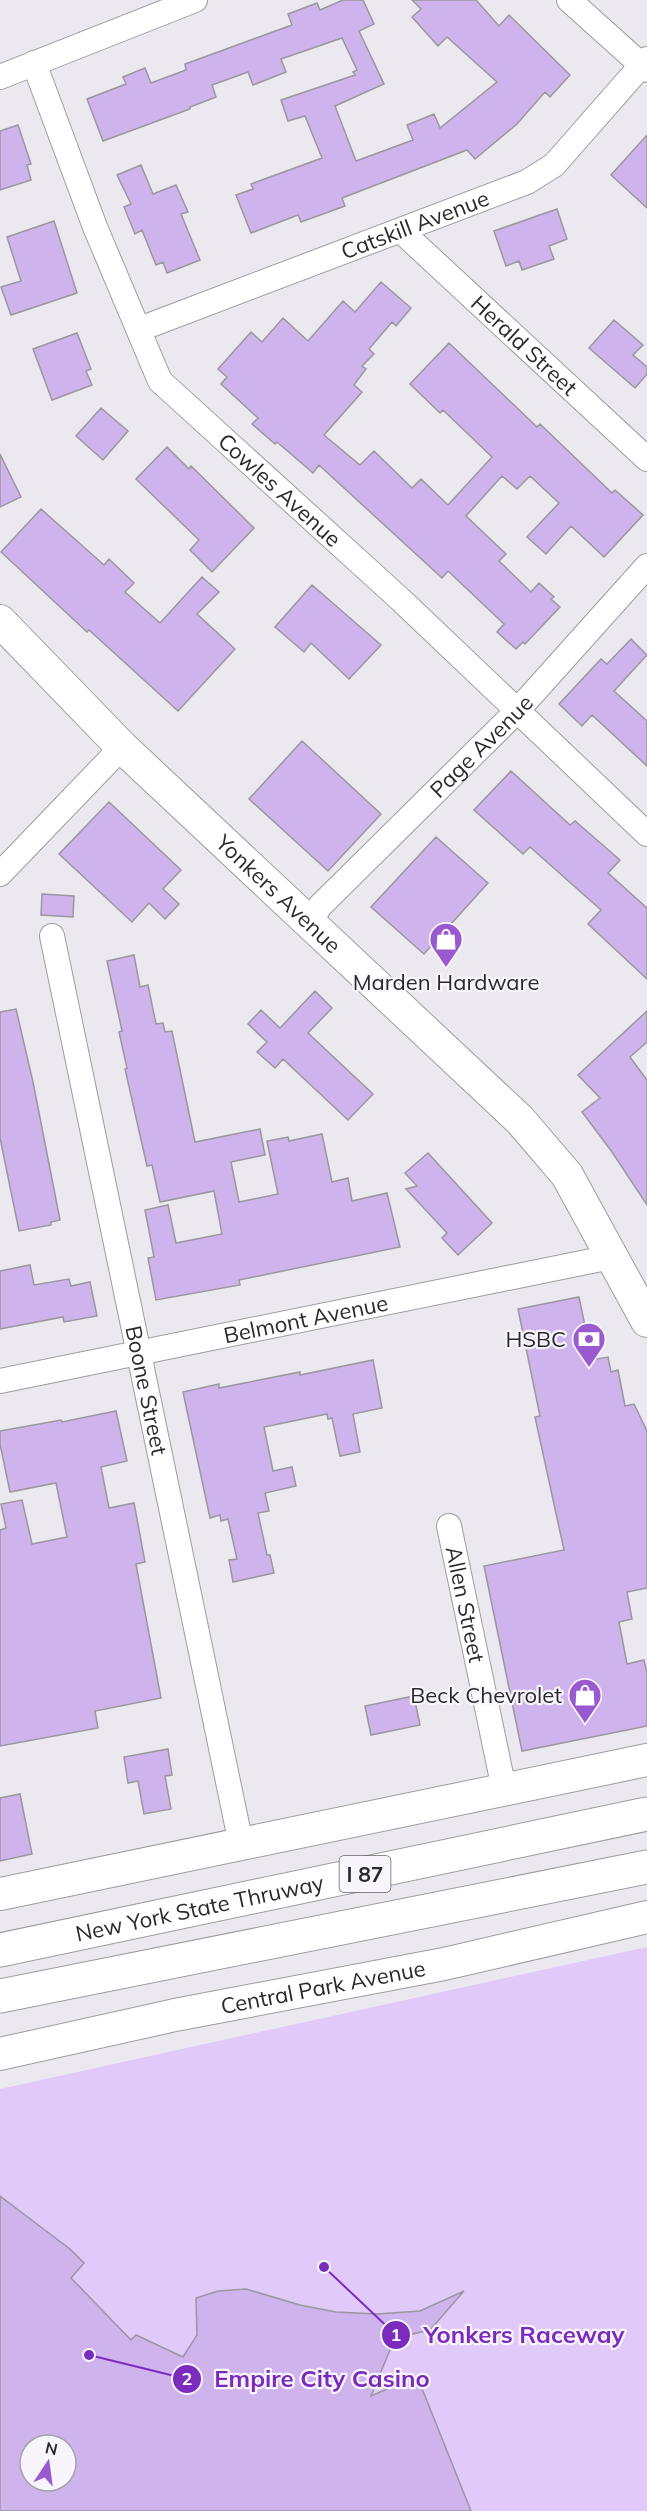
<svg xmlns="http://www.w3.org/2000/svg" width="647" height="2511" font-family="Mulish,sans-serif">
  <rect width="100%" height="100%" fill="#ebe8ef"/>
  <path fill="#e1cafa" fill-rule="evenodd" d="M647,1947V2511H0V2089ZM30,2445H66V2481H30Z"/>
  <path fill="#cfb3ed" stroke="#9a979d" stroke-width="1.5" fill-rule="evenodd" d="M343,0H363L374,24L359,31L384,84L335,106L356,161L413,140L407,125L434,114L440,128L497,82L447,37L438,46L412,17L421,9L412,0H476L499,26L509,15L570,75L550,97L545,92L517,124L475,159L467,150L342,198L345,206L301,222L298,215L251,233L236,195L253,189L251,184L322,158L305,116L288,121L281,100L355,75L353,72L357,70L342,38L281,59L286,72L253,85L248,72L212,85L216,97L190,107V109L103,141L87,99L126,84L123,77L145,68L151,83L186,70L185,64L292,25L288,14L317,3L320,10Z
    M18,125L31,164L27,165L31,180L0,190V131Z
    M647,135V208L611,175Z
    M141,165L153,194L176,185L188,212L181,214L200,260L167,273L163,262L156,265L142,230L135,234L124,207L131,204L117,175Z
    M557,209L567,239L549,246L554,259L522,270L519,261L506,266L494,231Z
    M54,221L77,293L11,315L1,287L21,281L7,237Z
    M381,282L411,308L396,326L392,322L369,349L374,354L362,366L366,369L354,385L362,392L324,435L360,465L374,451L412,488L421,479L448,505L492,457L443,410L440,413L410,384L449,343L537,427L540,424L612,493L615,490L643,515L604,557L571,526L546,554L527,537L559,503L530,476L517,489L502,476L466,516L506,554L499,561L531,592L539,583L554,597L551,599L560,607L525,644L523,642L516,649L497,632L504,624L448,571L442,578L319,465L313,473L277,442L275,444L252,424L258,418L221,384L227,377L218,369L251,332L262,342L283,318L308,341L343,301L355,312Z
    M614,320L643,345L633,355L647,367V374L635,388L589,348Z
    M77,333L91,369L86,371L92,385L52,400L33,349Z
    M101,408L128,431L103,460L76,436Z
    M167,447L189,469L191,466L254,528L212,572L190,550L199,540L136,479Z
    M0,454L21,497L0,507Z
    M41,509L104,565L109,559L134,583L125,592L160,623L202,577L219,592L197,614L235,649L178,711L89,630L87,632L1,552Z
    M312,585L381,645L349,679L311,643L304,652L275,627Z
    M631,639L647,655L614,691L647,721V766L592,715L582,726L559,704L601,659L607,664Z
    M302,741L381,814L328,871L249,799Z
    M511,771L570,825L575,821L620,860L608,873L647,908V979L588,924L601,910L530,847L523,854L474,810Z
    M109,802L181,870L163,889L179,904L165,919L149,903L132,922L59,854Z
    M436,837L488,883L424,954L371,907Z
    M42,894L74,896L73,917L41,915Z
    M134,955L140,987L148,985L156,1024L163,1023L165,1032L172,1031L195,1142L260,1129L265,1155L231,1162L239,1202L278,1194L267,1141L288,1137L289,1141L322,1134L332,1182L348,1178L352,1201L387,1193L400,1247L239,1280L240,1285L156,1300L148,1258L154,1257L145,1210L168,1205L176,1243L222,1234L214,1191L160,1202L152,1165L147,1166L125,1069L127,1068L119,1032L122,1031L107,961Z
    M315,991L332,1008L308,1033L373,1094L348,1120L283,1059L275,1068L257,1052L267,1042L248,1024L261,1010L280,1028Z
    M16,1009L33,1082L60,1220L51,1222V1225L19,1231L0,1138V1012Z
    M647,1011V1042L630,1057L647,1080V1205L612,1152L582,1112L600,1098L578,1075Z
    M428,1153L492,1223L458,1255L442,1238L447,1233L406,1189L417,1186L405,1173Z
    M30,1265L34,1285L69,1279L71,1286L90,1282L97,1316L64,1322L63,1317L0,1329V1271Z
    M579,1297L592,1360L608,1357L611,1372L618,1370L625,1406L634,1404L647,1431V1588L627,1592L632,1619L619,1622L627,1664L644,1660L647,1673V1726L522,1751L484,1566L564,1550L535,1417L540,1416L518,1309Z
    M373,1360L382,1408L353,1414L360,1452L340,1456L332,1418L328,1419L327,1414L264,1427L273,1471L292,1467L296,1486L265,1493L269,1511L258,1513L267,1555H270L274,1573L233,1582L229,1560L237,1559L228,1519L221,1521L220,1515L210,1518L183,1392L219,1384V1388L300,1372V1375Z
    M116,1411L127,1461L101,1467L109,1508L134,1503L145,1562L136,1564L161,1698L95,1711L98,1728L0,1746V1530L6,1528L1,1504L22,1500L32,1544L67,1537L56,1483L10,1492L0,1444V1431L61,1420L62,1422Z
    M414,1696L420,1725L371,1735L365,1706Z
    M168,1749L172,1775L165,1776L171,1809L144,1814L138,1781L128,1783L124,1757Z
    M20,1794L32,1854L0,1861V1798Z
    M0,2196L70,2249L84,2263L71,2278L131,2340L136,2335L183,2357L197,2335L196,2298L218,2291L246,2289L300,2305L336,2312L377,2314L420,2311L464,2291L430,2330L404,2336L390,2350L371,2396L417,2376L471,2511H0ZM30,2445H66V2481H30Z"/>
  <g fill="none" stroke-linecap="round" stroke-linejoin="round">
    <defs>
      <g id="minor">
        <path d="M569,0L647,70"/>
        <path id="s1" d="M34,63L95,227L160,381L401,600L647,834"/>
        <path d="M0,77L195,0"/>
        <path id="s2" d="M401,231L647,459"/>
        <path id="s3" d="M140,329L527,182L554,165L647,59"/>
        <path d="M0,874L122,747"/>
        <path id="s4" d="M310,922L320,906L517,711L647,566"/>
        <path id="s5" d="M52,936L241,1844"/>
        <path id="s6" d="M0,1381L611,1257"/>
        <path id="s7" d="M449,1526L504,1789"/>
      </g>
      <g id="major">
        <path id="s8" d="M0,621L122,747L520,1120L567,1175L647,1321"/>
        <path d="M0,1894L647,1760"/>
        <path id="s9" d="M0,2054L175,2015L444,1964L647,1917"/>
      </g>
      <g id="highway">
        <path id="s10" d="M0,1950L647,1814"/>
        <path d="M0,1996L647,1867"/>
      </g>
    </defs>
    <use href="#minor" stroke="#9e9ba2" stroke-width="26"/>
    <use href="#major" stroke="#9e9ba2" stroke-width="34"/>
    <use href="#highway" stroke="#9e9ba2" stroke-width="35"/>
    <use href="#minor" stroke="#fff" stroke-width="24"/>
    <use href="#major" stroke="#fff" stroke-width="32"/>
    <use href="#highway" stroke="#fff" stroke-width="33"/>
  </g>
  <defs>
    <symbol id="shop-pin" viewBox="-11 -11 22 30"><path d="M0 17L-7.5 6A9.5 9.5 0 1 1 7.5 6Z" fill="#9959cf" stroke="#f9f5fc"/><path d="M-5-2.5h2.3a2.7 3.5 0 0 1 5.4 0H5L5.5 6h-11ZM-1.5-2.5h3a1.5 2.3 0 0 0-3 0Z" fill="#fff"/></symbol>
    <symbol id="bank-pin" viewBox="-11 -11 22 30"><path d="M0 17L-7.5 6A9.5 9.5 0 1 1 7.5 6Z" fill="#9959cf" stroke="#f9f5fc"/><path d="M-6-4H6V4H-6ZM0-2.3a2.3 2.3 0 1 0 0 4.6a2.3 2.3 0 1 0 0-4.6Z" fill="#fff"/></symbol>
  </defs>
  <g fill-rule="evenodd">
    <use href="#shop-pin" x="427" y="920" width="38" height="52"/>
    <use href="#bank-pin" x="570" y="1320" width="38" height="52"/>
    <use href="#shop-pin" x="566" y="1676" width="38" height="52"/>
  </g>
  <g text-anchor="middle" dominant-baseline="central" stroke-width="4.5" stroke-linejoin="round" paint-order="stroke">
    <rect fill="#f9f5fc" stroke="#68666a" stroke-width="1.5" x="339.5" y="1856" width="51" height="36" rx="4.5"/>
    <g font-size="21" font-weight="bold" fill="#2a292c">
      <text x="365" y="1874">I 87</text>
    </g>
    <g font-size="22" fill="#2a292c" stroke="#f9f5fc">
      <text stroke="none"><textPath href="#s3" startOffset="294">Catskill Avenue</textPath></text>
      <text stroke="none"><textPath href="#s2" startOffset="168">Herald Street</textPath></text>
      <text stroke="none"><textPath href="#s1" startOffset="504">Cowles Avenue</textPath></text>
      <text stroke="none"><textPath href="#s4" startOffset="246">Page Avenue</textPath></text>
      <text stroke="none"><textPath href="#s8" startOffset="390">Yonkers Avenue</textPath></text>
      <text stroke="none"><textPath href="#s6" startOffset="312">Belmont Avenue</textPath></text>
      <text stroke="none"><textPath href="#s5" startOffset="464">Boone Street</textPath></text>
      <text stroke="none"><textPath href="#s7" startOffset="80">Allen Street</textPath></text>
      <text stroke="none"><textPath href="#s10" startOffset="204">New York State Thruway</textPath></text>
      <text stroke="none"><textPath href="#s9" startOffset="330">Central Park Avenue</textPath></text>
    </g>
    <g font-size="22" fill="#2a292c" stroke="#f9f5fc" text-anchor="end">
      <text x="446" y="982" text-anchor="middle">Marden Hardware</text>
      <text x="566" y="1339">HSBC</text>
      <text x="562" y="1695">Beck Chevrolet</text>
    </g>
  </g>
  <path fill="none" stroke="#7b2cbf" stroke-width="2" d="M324 2267L396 2335M89 2355L187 2379"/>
  <g fill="#7b2cbf" stroke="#f9f5fc" stroke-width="2">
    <circle cx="324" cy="2267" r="6"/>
    <circle cx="89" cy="2355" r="6"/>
    <circle cx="396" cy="2335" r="15"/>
    <circle cx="187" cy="2379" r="15"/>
  </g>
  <g font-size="18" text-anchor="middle" font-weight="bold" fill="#fff">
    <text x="396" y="2341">1</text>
    <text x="187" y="2385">2</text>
  </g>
  <g font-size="24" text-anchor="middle" font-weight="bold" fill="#7b2cbf" stroke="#f9f5fc" stroke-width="4.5" stroke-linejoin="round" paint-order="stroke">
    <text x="524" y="2343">Yonkers Raceway</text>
    <text x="322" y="2387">Empire City Casino</text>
  </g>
  <g transform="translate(48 2463) rotate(13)"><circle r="28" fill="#f9f5fc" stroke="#a6a3a9" stroke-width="1.5"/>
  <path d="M0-4.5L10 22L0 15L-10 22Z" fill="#9959cf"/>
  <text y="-9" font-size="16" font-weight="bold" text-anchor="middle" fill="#2a292c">N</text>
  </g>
</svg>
